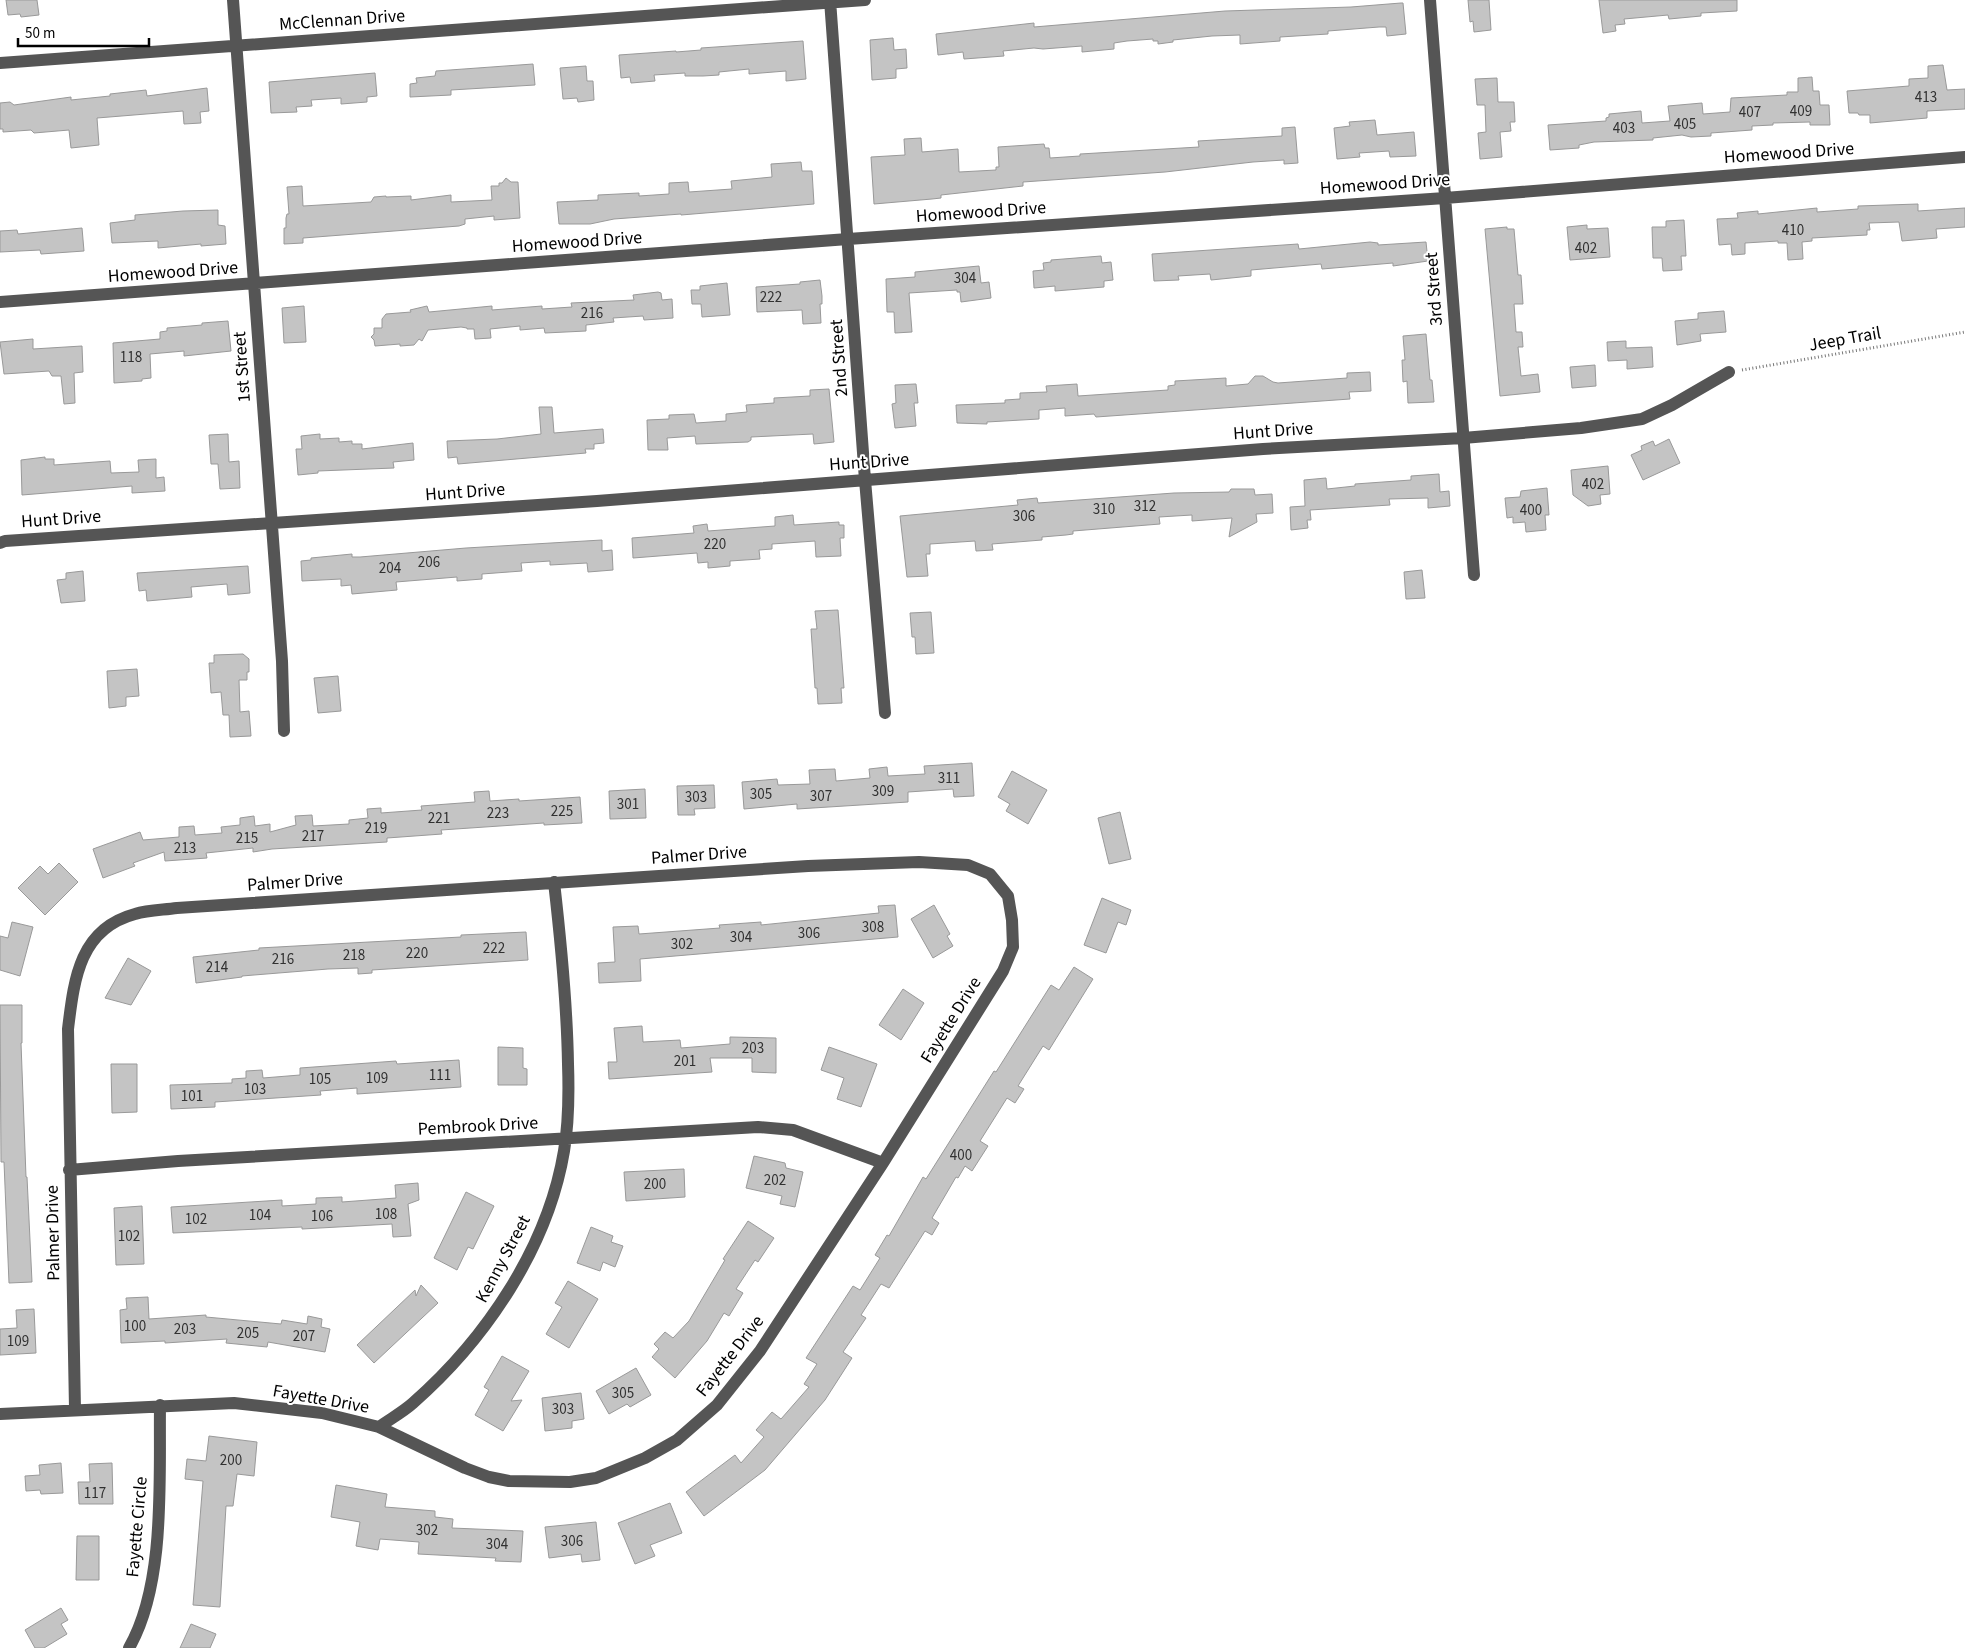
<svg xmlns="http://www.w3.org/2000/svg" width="1965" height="1648" font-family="'Source Sans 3',sans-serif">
  <rect width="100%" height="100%" fill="#fff"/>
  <path fill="#c4c4c4" stroke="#999" d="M6,0H37L39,15L21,17L20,14L8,15Z
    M1468,0H1489L1491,30L1474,32L1473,21L1470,22Z
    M1599,0H1737V11L1701,13V16L1669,19L1668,15L1624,19L1625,24L1615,25L1616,31L1603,33Z
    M1401,3H1403L1406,34L1387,36L1386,27H1379L1328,31V34L1280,37V41L1240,44V35L1212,36L1173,40V42L1158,44V41H1153V39L1127,41L1114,43V49L1082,52V46L1043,49L1034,48L1003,51L1004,56L964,59L963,52L938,55L936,34L1034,23V27L1225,11L1351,7Z
    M893,38L894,50L906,49L907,68L896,69V78L872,80L870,40Z
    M803,41L806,79L786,81V71L749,74V69L719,72V75L703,76H685V73L654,75L655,81L631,83L630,77L621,78L619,55L676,51V52L701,50V48Z
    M533,64L535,85L451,90V95L410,97V84L417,83L416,78L435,76L436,71Z
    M1943,65L1947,90L1965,89V109L1927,111V118L1870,123V115H1859L1858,113H1849L1847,91L1909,86V79L1928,78V66Z
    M586,66L587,81H593L594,100L578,102L577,98L563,99L560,68Z
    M375,73L377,96L367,97V102L341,104V98L311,100L312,106L296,107L297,112L271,113L269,82Z
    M1812,77L1813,91H1819L1820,105H1829L1830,125H1810V122L1773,123V125L1752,126V130L1711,133V136L1691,137L1682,135L1653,138V140L1594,142L1579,145V148L1550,150L1548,125L1606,121V118L1609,117V114L1641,111L1642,123L1670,121L1668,106L1702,103L1703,114L1730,112L1731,98L1787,95V92H1798V78Z
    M1497,78L1498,102H1514L1515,122H1510L1511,131L1500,132L1502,157L1480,159L1478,133L1486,132L1485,105H1477L1475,79Z
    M207,88L209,111L200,112L201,123L184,124L183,111L97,118L99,145L71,148L69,130L34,133L31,130L3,132V129H0V103L10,102L14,105L71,97V100L110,96V94L146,90L147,96Z
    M1375,120L1377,135L1414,132L1416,156L1390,157L1389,151L1359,153L1360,157L1337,159L1334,128L1350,126L1349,122Z
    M1295,127L1298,163L1284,164V160L1253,162L1165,172L1023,182V186L941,195V198L932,199L874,204L871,157L905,155L904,139L921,138L922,152L958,149L959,172L996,170V167H999L998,147L1044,144L1045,148H1049L1050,158L1080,156V154L1199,147L1198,141L1282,136V128Z
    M801,162L802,171H812L814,204L681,215V214L614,219L590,224H559L557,202L598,200V195L639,193V196L669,194V183L688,182L689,192L732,189L731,181L772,177L771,164Z
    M506,178L511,182H518L520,218L494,220V216L465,219V224L459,226L303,238V243L284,244V228H286V218L287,214H289L287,187L302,186L303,206L371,202L374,197L386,196V197L411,196V200L451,195V202L492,200L491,186H499V183H502Z
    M1918,204V211L1965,208V227L1936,229L1937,238L1902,241L1899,222L1869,223L1870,230H1867V235L1812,238V241L1802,242L1803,259L1788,260L1787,243H1778V241L1745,243V254L1732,255L1731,244L1719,245L1717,219L1738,218L1737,213L1758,211V214L1817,208V212L1858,209V206Z
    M218,210V225L225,226L226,244L201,246V244L158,248V241L112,243L110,223L135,220V215L183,211Z
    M1684,220L1686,256H1681L1682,270L1663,271L1662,258H1653L1652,227H1666V221Z
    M1587,225V229L1608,228L1610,257L1570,260L1567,227Z
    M1507,227V229H1514L1518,275H1521L1523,304H1514L1516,332H1522L1523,347H1518L1521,376L1538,374L1540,392L1500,396L1485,229Z
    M82,228L84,251L41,254L40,250L0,252V231L17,230L18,234Z
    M1370,242L1378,243V245L1426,242L1428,261L1393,266V263L1322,269L1321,264L1251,270V276L1211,280L1210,274L1178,276L1179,280L1154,281L1152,254L1298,244L1299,249Z
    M1101,256L1102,263L1111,262L1113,280L1104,281V287L1055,291V286L1034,288L1033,271L1044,270L1043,263L1051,262V260Z
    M979,266L981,283L989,282L991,298L961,302L960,292H957V290L909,293L912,332L895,333L894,312H887L886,279L915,277V272Z
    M820,280L822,296V304H820L821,323L803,324L802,310L757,312L756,287L800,284V282Z
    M727,283L730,315L702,317L701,304H692L691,290H700V286Z
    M658,292L661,293L662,300L672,299L673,318L644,320L643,316L613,318L614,322L586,325V331L545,333L544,328L520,330V326L490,329L491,338L475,339L474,329H467V328L461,327L428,330L422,341L419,339L414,345L400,346V344L375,346L374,340L371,337L374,334V328H382V319L386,314L411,312L410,310L427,306L429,312L492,306V310L542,306V309L572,307L571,303L634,300L633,295Z
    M304,306L306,342L284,343L282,308Z
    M1724,311L1726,332L1700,334L1701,341L1677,345L1675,321L1698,319V313Z
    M228,321L231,351L184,356V351L150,354L151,378L142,379V381L114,383L113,343L160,339V332L167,331V328L202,325V323Z
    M1426,334L1430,380H1432L1434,402L1408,403L1407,381L1403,382L1402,360H1405L1403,336Z
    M33,339V349L82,346L83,372L74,373L75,403L64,404L61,376H52L49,371L4,374L0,342Z
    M1626,341V348L1652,347L1653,367L1627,369V360L1608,361L1607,342Z
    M1595,365L1596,386L1572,388L1570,367Z
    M1370,372L1371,391L1349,392L1350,399L1096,417L1094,414L1065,416V408L1039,410V419L987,422V424L957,423L956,405L1005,403V400L1020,399V393L1047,392L1046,386L1077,384L1078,396L1168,390V386L1175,385V381L1226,378V386L1248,384L1255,376H1263L1273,382L1278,383L1347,378V373Z
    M915,384H916L918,403H914L916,426L895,428L892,404L896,403L895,385Z
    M829,389L834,442L814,444L813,434L751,437V440L748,442L696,444L695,436L667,438L668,450H648L647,420L669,419V415L694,414L696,423L726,421V414L747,412L746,405L774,403V398L810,396V390Z
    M539,407H552L554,433L603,429L604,443L594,444V449H585L586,453L458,464L457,457L448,458L447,441L497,439L541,434Z
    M228,434L229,462L239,461L240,488L220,489L218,464H211L209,435Z
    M320,434V439L339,438V442L352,441V444H362V449L413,443L414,460L393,462L394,468L318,471V473L298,475L296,449H302L301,436Z
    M1669,439L1680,463L1643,480L1631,455L1642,450L1641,446L1653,441L1655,446Z
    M45,457V459H54V465L110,461L111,473L139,472L138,460L156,459V478L164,477L165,491L132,493V486L22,495L21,460Z
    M1608,466L1610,494L1600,495L1601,504L1588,506L1573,495L1571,470Z
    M1439,474L1440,492L1449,491L1450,506L1428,508V498L1389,499L1390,505L1310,510L1311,520H1307L1308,528L1291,530L1290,507L1305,506L1304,480L1326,478L1327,489L1355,486V484L1411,480V476Z
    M1547,488L1549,515H1545L1546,530L1526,532L1525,522L1513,523V517L1507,518L1505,498L1520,497L1521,491Z
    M1231,489H1254L1255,495L1272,494L1273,513L1256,514L1257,522L1229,537L1232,518L1192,521V515L1159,517L1160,524L1073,531V534L1066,535L1042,537V540L992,544L993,550L976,551L975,541L930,544V554H926L928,576L907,577L900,516L1018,505L1017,500L1037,498L1038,503L1174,493L1229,492Z
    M793,515L794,525L839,522V525H844V538H840L841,556L816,557L815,541L772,544V549L759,550L760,559L730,561V566L708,568V562L698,563L697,553L633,558L632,538L694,533L693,526L707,524L708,531L775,526V517Z
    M602,540V551L612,550L613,570L588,572L587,563L550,565V561L521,563L522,571L482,574V579L457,581V577L396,582L397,590L352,594L351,585L341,586V579L302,581L301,561L311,560V558L352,554V557H360L466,548Z
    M248,566L250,593L228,595L227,584L191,587L192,597L147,601L146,590L139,591L137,573Z
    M1422,570L1425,598L1406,599L1404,572Z
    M83,571L85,601L61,603L57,580L66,579V573Z
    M838,610L844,688H841L842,703L818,704L817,688H815L811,629H817L815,611Z
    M931,612L934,653L916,654L915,637H912L910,613Z
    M243,654L249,659V672H247V680H239L240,712L249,711L251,736L230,737L229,715H223L221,692L211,693L209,663H214V655Z
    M137,669L139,696L126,697V706L109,708L107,671Z
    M338,676L341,711L318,713L314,678Z
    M972,763L974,796L954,797L953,789L908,792V802L797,809V804L744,809L742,782L777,779L778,785L810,784L809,770L835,769L836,781L870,778L869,769L887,767L888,776L925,774L924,766Z
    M1012,771L1047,790L1028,824L1006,811L1010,804L998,797Z
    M714,785L715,808L694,809L695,815H678L677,786Z
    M645,789L646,818L610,819L609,791Z
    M489,791L490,801L519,799V801L580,797L582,823L544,825V823L441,830L442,834L387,838V842L272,849L253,852V848L206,853L207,858L165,861L164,852L133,863L135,866L103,878L93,849L140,832L143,840L179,837V827L194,826L195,835L222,833L221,827L240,825V818L254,816L255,826L270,824V832L296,825L295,816L312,815L313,826L349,824V820L368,818L367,809L381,808V813L422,810L421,806L475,802L474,792Z
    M1120,812L1131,859L1109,864L1098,818Z
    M59,863L78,882L45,915L18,888L40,866L48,874Z
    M1102,898L1131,910L1126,925L1118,922L1106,953L1084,945Z
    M895,905L898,937L640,959L641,981L599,983L598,963L615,962L613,927L638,926L639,934L720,928L719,925L761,922V925L879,913L878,906Z
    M934,905L950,934L947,936L953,946L933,958L911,919Z
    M12,922L33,927L20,976L0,970V936L8,938Z
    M526,932L528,960L372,970V973L358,974V968L328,969L242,976V977L196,983L193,957L259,950V948L461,937V935Z
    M128,958L151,971L131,1005L105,998Z
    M1074,967L1093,979L1049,1050L1043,1046L1018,1086L1024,1089L1015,1103L1007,1098L980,1141L988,1146L972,1171L965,1166L958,1178L956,1177L932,1218L939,1223L932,1235L925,1231L889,1288L881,1284L861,1315L866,1318L843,1352L852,1358L825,1400L765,1470L704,1516L686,1492L735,1455L741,1463L764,1437L756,1430L772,1412L781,1419L809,1387L804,1384L817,1364L806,1358L853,1286L860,1290L880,1258L875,1255L887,1235L889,1236L923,1177L926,1179L994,1071L996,1072L1051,985L1059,990Z
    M903,989L924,1003L901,1040L879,1025Z
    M0,1005H22V1043H21L26,1177H27L32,1282L9,1283L4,1162H1Z
    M642,1026L643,1042L680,1040L681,1048L730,1044V1037L776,1038V1073L752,1072V1058H710L712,1072L609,1079L608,1062H617L614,1028Z
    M498,1047L523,1048V1068L527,1069V1085H498Z
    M829,1047L877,1064L861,1107L837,1099L844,1078L821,1070Z
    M459,1060L461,1087L357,1094V1088L320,1091L321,1095L215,1102V1107L171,1109L170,1085L232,1083V1079L246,1078V1071L262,1070L263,1078L300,1075V1068L396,1061L397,1064Z
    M111,1064H137V1112L112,1113Z
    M754,1156L785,1163L786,1168L803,1172L795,1207L780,1204L782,1196L746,1188Z
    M684,1169L685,1197L626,1201L624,1172Z
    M418,1183L419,1200L408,1204L411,1236L393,1237L392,1224L302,1229V1227L173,1233L171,1207L282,1200V1206L316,1204V1198L342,1197V1202L396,1198L395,1185Z
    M466,1192L494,1206L473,1249L468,1247L457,1270L434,1258Z
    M142,1206L144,1264L116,1265L114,1208Z
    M748,1221L774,1238L758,1262L755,1260L736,1289L743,1293L729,1316L724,1313L707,1341L675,1378L652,1357L659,1349L654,1344L665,1332L673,1338L689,1321L725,1260L723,1259Z
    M591,1227L613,1236L611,1242L623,1246L615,1267L603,1262L600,1271L577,1263Z
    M568,1281L598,1299L569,1348L546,1334L562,1307L555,1303Z
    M421,1285L438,1303L374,1363L357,1345L415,1290L416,1296Z
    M148,1297L149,1319L206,1315V1317L281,1324L282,1320L307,1324L308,1316L322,1319L321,1327L330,1329L325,1352L268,1342L267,1347L226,1343L227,1339L165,1343V1341L121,1343L120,1310L127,1309L126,1298Z
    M34,1309L36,1353L0,1355V1329L17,1328L16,1310Z
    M502,1356L529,1371L511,1401L522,1400L503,1431L475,1415L489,1390L484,1387Z
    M636,1368L651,1395L630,1407L627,1404L609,1414L596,1391Z
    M581,1393L584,1419L572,1421V1428L545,1431L542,1398Z
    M209,1436L257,1442L254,1476L237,1474L233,1506H226L220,1607L193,1605L203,1481L185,1479L187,1459L206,1461Z
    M61,1463L63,1493L41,1494L40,1490L26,1491L25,1476L40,1475L39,1465Z
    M112,1463L113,1504H79L78,1482H90L89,1464Z
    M336,1485L387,1494L385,1507L435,1511V1517L453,1519L452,1528L523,1531L521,1562L495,1561L496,1558L418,1554L419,1542L380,1539L378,1550L356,1546L360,1522L331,1517Z
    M670,1503L682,1533L650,1545L655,1556L635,1564L618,1523Z
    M596,1522L600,1560L582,1562L581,1554L549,1558L545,1527Z
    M77,1536H99V1580H76Z
    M61,1608L68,1620L61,1624L67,1634L44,1648H35L25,1630Z
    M191,1624L216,1634L210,1648H180Z"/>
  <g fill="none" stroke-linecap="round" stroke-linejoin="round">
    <path stroke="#777" stroke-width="3" stroke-dasharray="1 2.5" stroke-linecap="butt" d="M1742,370L1965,332"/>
    <path stroke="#555" stroke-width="12" d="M233,0L282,661L284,731
      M830,0L865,480L885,713
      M1430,0L1474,575
      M0,63L865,0
      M0,302L848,239L1445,198L1965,157
      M0,543L5,541L597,501L1263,449L1463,438L1581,428L1642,419L1672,405L1729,372
      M69,1170L178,1161L758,1127L793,1130L883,1163
      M0,1414L234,1403L322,1413L379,1427L465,1468L489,1477L509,1481L570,1482L596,1478L645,1458L677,1440L717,1405L760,1351L883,1163L1003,971L1013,947L1012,920L1008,896L990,874L968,865L919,862L808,866L177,908C163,910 148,910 135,914C79,929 74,980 68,1029L75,1409
      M379,1427C390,1419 403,1412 413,1403C486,1339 548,1247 564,1151C569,1122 569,1093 568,1064C567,1003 561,943 554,882
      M129,1648C166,1584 159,1478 160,1405"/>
  </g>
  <g text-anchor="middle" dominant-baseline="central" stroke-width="4" stroke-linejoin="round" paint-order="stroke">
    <g font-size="15" fill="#313131">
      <text x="1926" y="97">413</text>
      <text x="1801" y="111">409</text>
      <text x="1750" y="112">407</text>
      <text x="1685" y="124">405</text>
      <text x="1624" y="128">403</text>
      <text x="1793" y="230">410</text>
      <text x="1586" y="248">402</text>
      <text x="965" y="278">304</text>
      <text x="771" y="297">222</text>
      <text x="592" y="313">216</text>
      <text x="131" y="357">118</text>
      <text x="1593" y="484">402</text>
      <text x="1145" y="506">312</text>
      <text x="1104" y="509">310</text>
      <text x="1531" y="510">400</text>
      <text x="1024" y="516">306</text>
      <text x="715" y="544">220</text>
      <text x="429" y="562">206</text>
      <text x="390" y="568">204</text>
      <text x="949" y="778">311</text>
      <text x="883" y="791">309</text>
      <text x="761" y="794">305</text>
      <text x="821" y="796">307</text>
      <text x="696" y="797">303</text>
      <text x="628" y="804">301</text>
      <text x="562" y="811">225</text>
      <text x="498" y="813">223</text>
      <text x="439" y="818">221</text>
      <text x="376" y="828">219</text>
      <text x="313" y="836">217</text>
      <text x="247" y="838">215</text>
      <text x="185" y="848">213</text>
      <text x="873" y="927">308</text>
      <text x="809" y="933">306</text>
      <text x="741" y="937">304</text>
      <text x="682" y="944">302</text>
      <text x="494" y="948">222</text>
      <text x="417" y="953">220</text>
      <text x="354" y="955">218</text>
      <text x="283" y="959">216</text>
      <text x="217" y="967">214</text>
      <text x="753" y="1048">203</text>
      <text x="685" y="1061">201</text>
      <text x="440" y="1075">111</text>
      <text x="377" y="1078">109</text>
      <text x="320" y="1079">105</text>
      <text x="255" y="1089">103</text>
      <text x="192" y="1096">101</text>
      <text x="961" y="1155">400</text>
      <text x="775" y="1180">202</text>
      <text x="655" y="1184">200</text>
      <text x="386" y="1214">108</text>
      <text x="260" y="1215">104</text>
      <text x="322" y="1216">106</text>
      <text x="196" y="1219">102</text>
      <text x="129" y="1236">102</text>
      <text x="135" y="1326">100</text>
      <text x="185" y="1329">203</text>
      <text x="248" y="1333">205</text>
      <text x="304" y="1336">207</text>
      <text x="18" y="1341">109</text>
      <text x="623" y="1393">305</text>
      <text x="563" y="1409">303</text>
      <text x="231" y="1460">200</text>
      <text x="95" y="1493">117</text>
      <text x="427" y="1530">302</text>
      <text x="572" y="1541">306</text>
      <text x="497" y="1544">304</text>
    </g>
    <g font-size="18" fill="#000" stroke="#fff">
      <text transform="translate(342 20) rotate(-4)">McClennan Drive</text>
      <text transform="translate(1789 153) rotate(-4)">Homewood Drive</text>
      <text transform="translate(1385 184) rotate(-4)">Homewood Drive</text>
      <text transform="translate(981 212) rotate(-4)">Homewood Drive</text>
      <text transform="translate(577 242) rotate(-4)">Homewood Drive</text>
      <text transform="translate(173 272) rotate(-4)">Homewood Drive</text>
      <text transform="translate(1434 289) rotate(-94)">3rd Street</text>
      <text transform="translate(1845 339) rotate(-10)">Jeep Trail</text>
      <text transform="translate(839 358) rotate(-94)">2nd Street</text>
      <text transform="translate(242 367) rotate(-94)">1st Street</text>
      <text transform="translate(1273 431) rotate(-4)">Hunt Drive</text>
      <text transform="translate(869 462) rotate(-4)">Hunt Drive</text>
      <text transform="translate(465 492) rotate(-4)">Hunt Drive</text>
      <text transform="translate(61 519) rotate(-4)">Hunt Drive</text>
      <text transform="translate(699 855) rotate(-4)">Palmer Drive</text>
      <text transform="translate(295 882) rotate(-4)">Palmer Drive</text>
      <text transform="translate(951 1020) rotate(-58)">Fayette Drive</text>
      <text transform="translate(478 1126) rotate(-3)">Pembrook Drive</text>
      <text transform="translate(53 1233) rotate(-91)">Palmer Drive</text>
      <text transform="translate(503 1259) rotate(-62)">Kenny Street</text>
      <text transform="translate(730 1356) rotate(-52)">Fayette Drive</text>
      <text transform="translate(321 1399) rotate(10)">Fayette Drive</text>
      <text transform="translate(137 1527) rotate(-85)">Fayette Circle</text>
    </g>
  </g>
  <path d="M18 38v8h131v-8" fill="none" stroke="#000000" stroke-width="2.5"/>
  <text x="25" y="38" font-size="15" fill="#000000" stroke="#ffffff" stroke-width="4" paint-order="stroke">50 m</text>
</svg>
